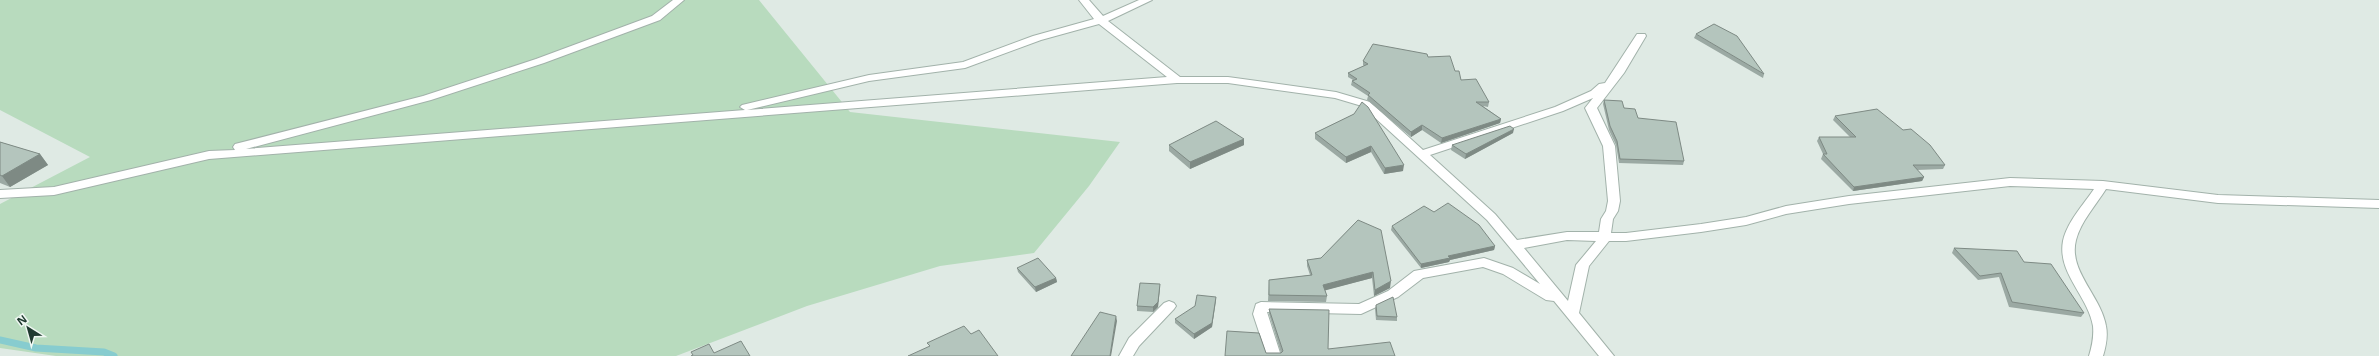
<svg xmlns="http://www.w3.org/2000/svg" width="2379" height="356" font-family="'Open Sans',sans-serif">
  <rect width="100%" height="100%" fill="#dfeae4"/>
  <path fill="#b8dbbe" d="M0,0H759L850,112L1120,142L1089,186L1034,253L940,266L807,306L676,356H56L0,348V204L90,157L0,110Z"/>
  <g fill="none" stroke-linecap="round" stroke-linejoin="round">
    <path stroke="#87cccf" stroke-width="7" d="M0,340L36,348L104,352L114,356"/>
    <defs>
      <path id="minor" d="M673,0H684L660,20L544,63L431,100L246,149L745,110L740,107L742,105L869,75L963,62L1033,36L1094,19L1079,0H1089L1103,16L1139,0H1152L1108,21L1180,77H1228L1336,92L1370,102L1423,150L1555,107L1591,91L1599,84L1605,83L1637,34H1645L1646,36L1624,73L1597,108L1615,146L1620,201L1618,211L1613,219L1611,233H1626L1701,224L1746,217L1786,206L1849,196L2010,178L2103,181L2218,195L2379,200V208L2218,203L2106,189C2096,205 2081,221 2076,240C2068,271 2101,296 2106,326C2108,336 2106,346 2103,356H2089C2092,346 2094,337 2093,326C2088,296 2057,273 2063,241C2067,222 2084,204 2094,189L2010,186L1849,204L1786,214L1746,225L1701,232L1626,241H1609L1589,266L1579,313L1614,356H1599L1554,301L1546,300L1503,274L1483,267L1423,278L1398,297L1361,314L1267,312L1281,356H1267L1253,314L1256,304L1261,302L1359,304L1388,291L1414,271L1484,258L1513,268L1540,284L1487,220L1362,106L1335,98L1228,83H1177L209,159L54,195L0,198V190L54,187L209,151L235,150L233,147L235,144L423,96L536,59L652,16ZM1099,24L1167,77L747,110L869,81L965,68L1041,40ZM1593,98L1585,108L1603,146L1608,201L1606,211L1601,219L1599,232H1567L1517,240L1495,214L1430,155L1563,111ZM1567,240L1596,241L1576,265L1568,301L1524,248Z
        M1169,301L1174,303L1176,306L1174,309L1139,346L1133,356H1119L1129,338L1164,303Z"/>
    </defs>
    <use href="#minor" stroke="#a2b2aa" stroke-width="2"/>
    <use href="#minor" fill="#fff" fill-rule="evenodd"/>
  </g>
  <path fill="#9ba9a3" d="M1696,34L1764,74L1763,78L1694,38Z
    M1428,57L1455,71L1461,80L1489,102L1488,107L1483,106L1501,119L1500,123L1441,143L1422,130L1411,137L1367,100L1368,96L1351,85L1352,81L1353,80L1348,77V73L1364,66L1363,65V61Z
    M1604,100L1624,108L1638,118L1684,161L1683,165L1619,163L1616,145L1609,130L1603,104Z
    M1354,114L1403,171L1384,174L1371,152L1346,163L1315,139V133Z
    M1835,116L1945,165L1943,169L1917,170L1924,177L1922,181L1853,191L1821,159L1823,154L1817,141L1819,137H1850L1833,120Z
    M1513,133L1465,159L1451,150L1452,145Z
    M1244,139V145L1190,169L1169,151V145Z
    M0,142L40,154L48,165L10,187L0,183Z
    M1434,212L1495,246L1494,250L1450,260L1449,262L1421,268L1391,230L1392,226Z
    M1358,220L1390,288L1374,296L1372,278L1325,290L1327,296L1326,302L1268,301L1269,280L1310,275L1307,266V260L1321,258Z
    M1954,248L2024,262L2084,313L2081,317L2009,307L1999,277L1978,280L1952,253Z
    M1017,268L1056,278L1057,282L1036,292L1018,272Z
    M1160,289L1158,307L1153,312L1137,311V306Z
    M1216,301L1212,327L1194,339L1175,323V319Z
    M1376,305L1397,317V321L1376,320L1375,309Z
    M1269,309L1328,349L1395,356L1281,353L1269,314Z"/>
  <path fill="#7e8a84" d="M1501,119L1500,123L1441,143L1442,138Z
    M1422,125V130L1411,137V132Z
    M1514,129L1513,133L1465,159L1466,154Z
    M1244,139V145L1190,169V162Z
    M1371,146V152L1346,163V157Z
    M40,154L48,165L10,187L2,176Z
    M1404,165L1403,171L1384,174L1385,168Z
    M1924,177L1922,181L1853,191L1854,187Z
    M1495,246L1494,250L1450,260L1449,262L1421,268V264L1448,256Z
    M1373,272L1372,278L1323,291V285Z
    M1056,278L1057,282L1036,292L1035,287Z
    M1391,281L1390,288L1374,296L1375,290Z
    M1160,284L1158,307L1153,312V307Z
    M1216,297L1212,327L1194,339V334Z
    M1116,316L1117,321L1111,356H1110Z"/>
  <path fill="#b4c5bd" stroke="#7e8a84" d="M1714,24L1737,36L1764,74L1696,34Z
    M1373,44L1427,54L1428,57L1450,56L1455,71H1459L1461,80L1476,79L1489,102H1476L1501,119L1442,138L1422,125L1411,132L1368,95L1370,93L1352,81L1357,79L1348,73L1368,64L1363,61Z
    M1604,100L1622,101L1624,108L1635,109L1638,118L1676,122L1684,161L1620,159L1617,141L1610,126Z
    M1362,102L1368,107L1404,165L1385,168L1371,146L1346,157L1315,133L1354,114Z
    M1877,109L1903,130L1911,129L1930,145L1945,165H1913L1924,177L1854,187L1823,154H1827L1819,137H1856L1835,116Z
    M1216,121L1244,139L1190,162L1169,145Z
    M1510,126L1514,129L1466,154L1452,145Z
    M0,142L40,154L2,176L0,175Z
    M1448,203L1479,225L1495,246L1448,256L1450,258L1421,264L1392,226L1424,206L1434,212Z
    M1358,220L1381,230L1391,281L1375,290L1373,272L1323,285L1327,296L1269,295V280L1312,275L1307,260L1321,258Z
    M1954,248L2017,251L2024,262L2051,264L2084,313L2012,302L2001,273L1980,276Z
    M1038,258L1056,278L1035,287L1017,268Z
    M1140,283L1160,284L1158,302L1153,307L1137,306Z
    M1197,295L1216,297L1212,323L1194,334L1175,319L1195,306Z
    M1393,297L1397,317L1377,316L1376,305Z
    M1269,309L1329,310L1328,349L1390,342L1395,356H1225L1227,331L1259,333L1266,353H1281L1283,351Z
    M1100,312L1116,316L1110,356H1071Z
    M964,326L971,334L979,330L998,356H908L930,346L927,343Z
    M741,341L750,356H691L693,355L691,352L709,344L714,353Z"/>
  <g transform="translate(28 328) rotate(323)" stroke="#eff7f2" stroke-width="3" paint-order="stroke">
  <path d="M0-3L7 15L0 10L-7 15Z" fill="#203a30"/>
  <text y="-6" font-size="11" font-weight="bold" text-anchor="middle" fill="#203a30">N</text>
  </g>
</svg>
